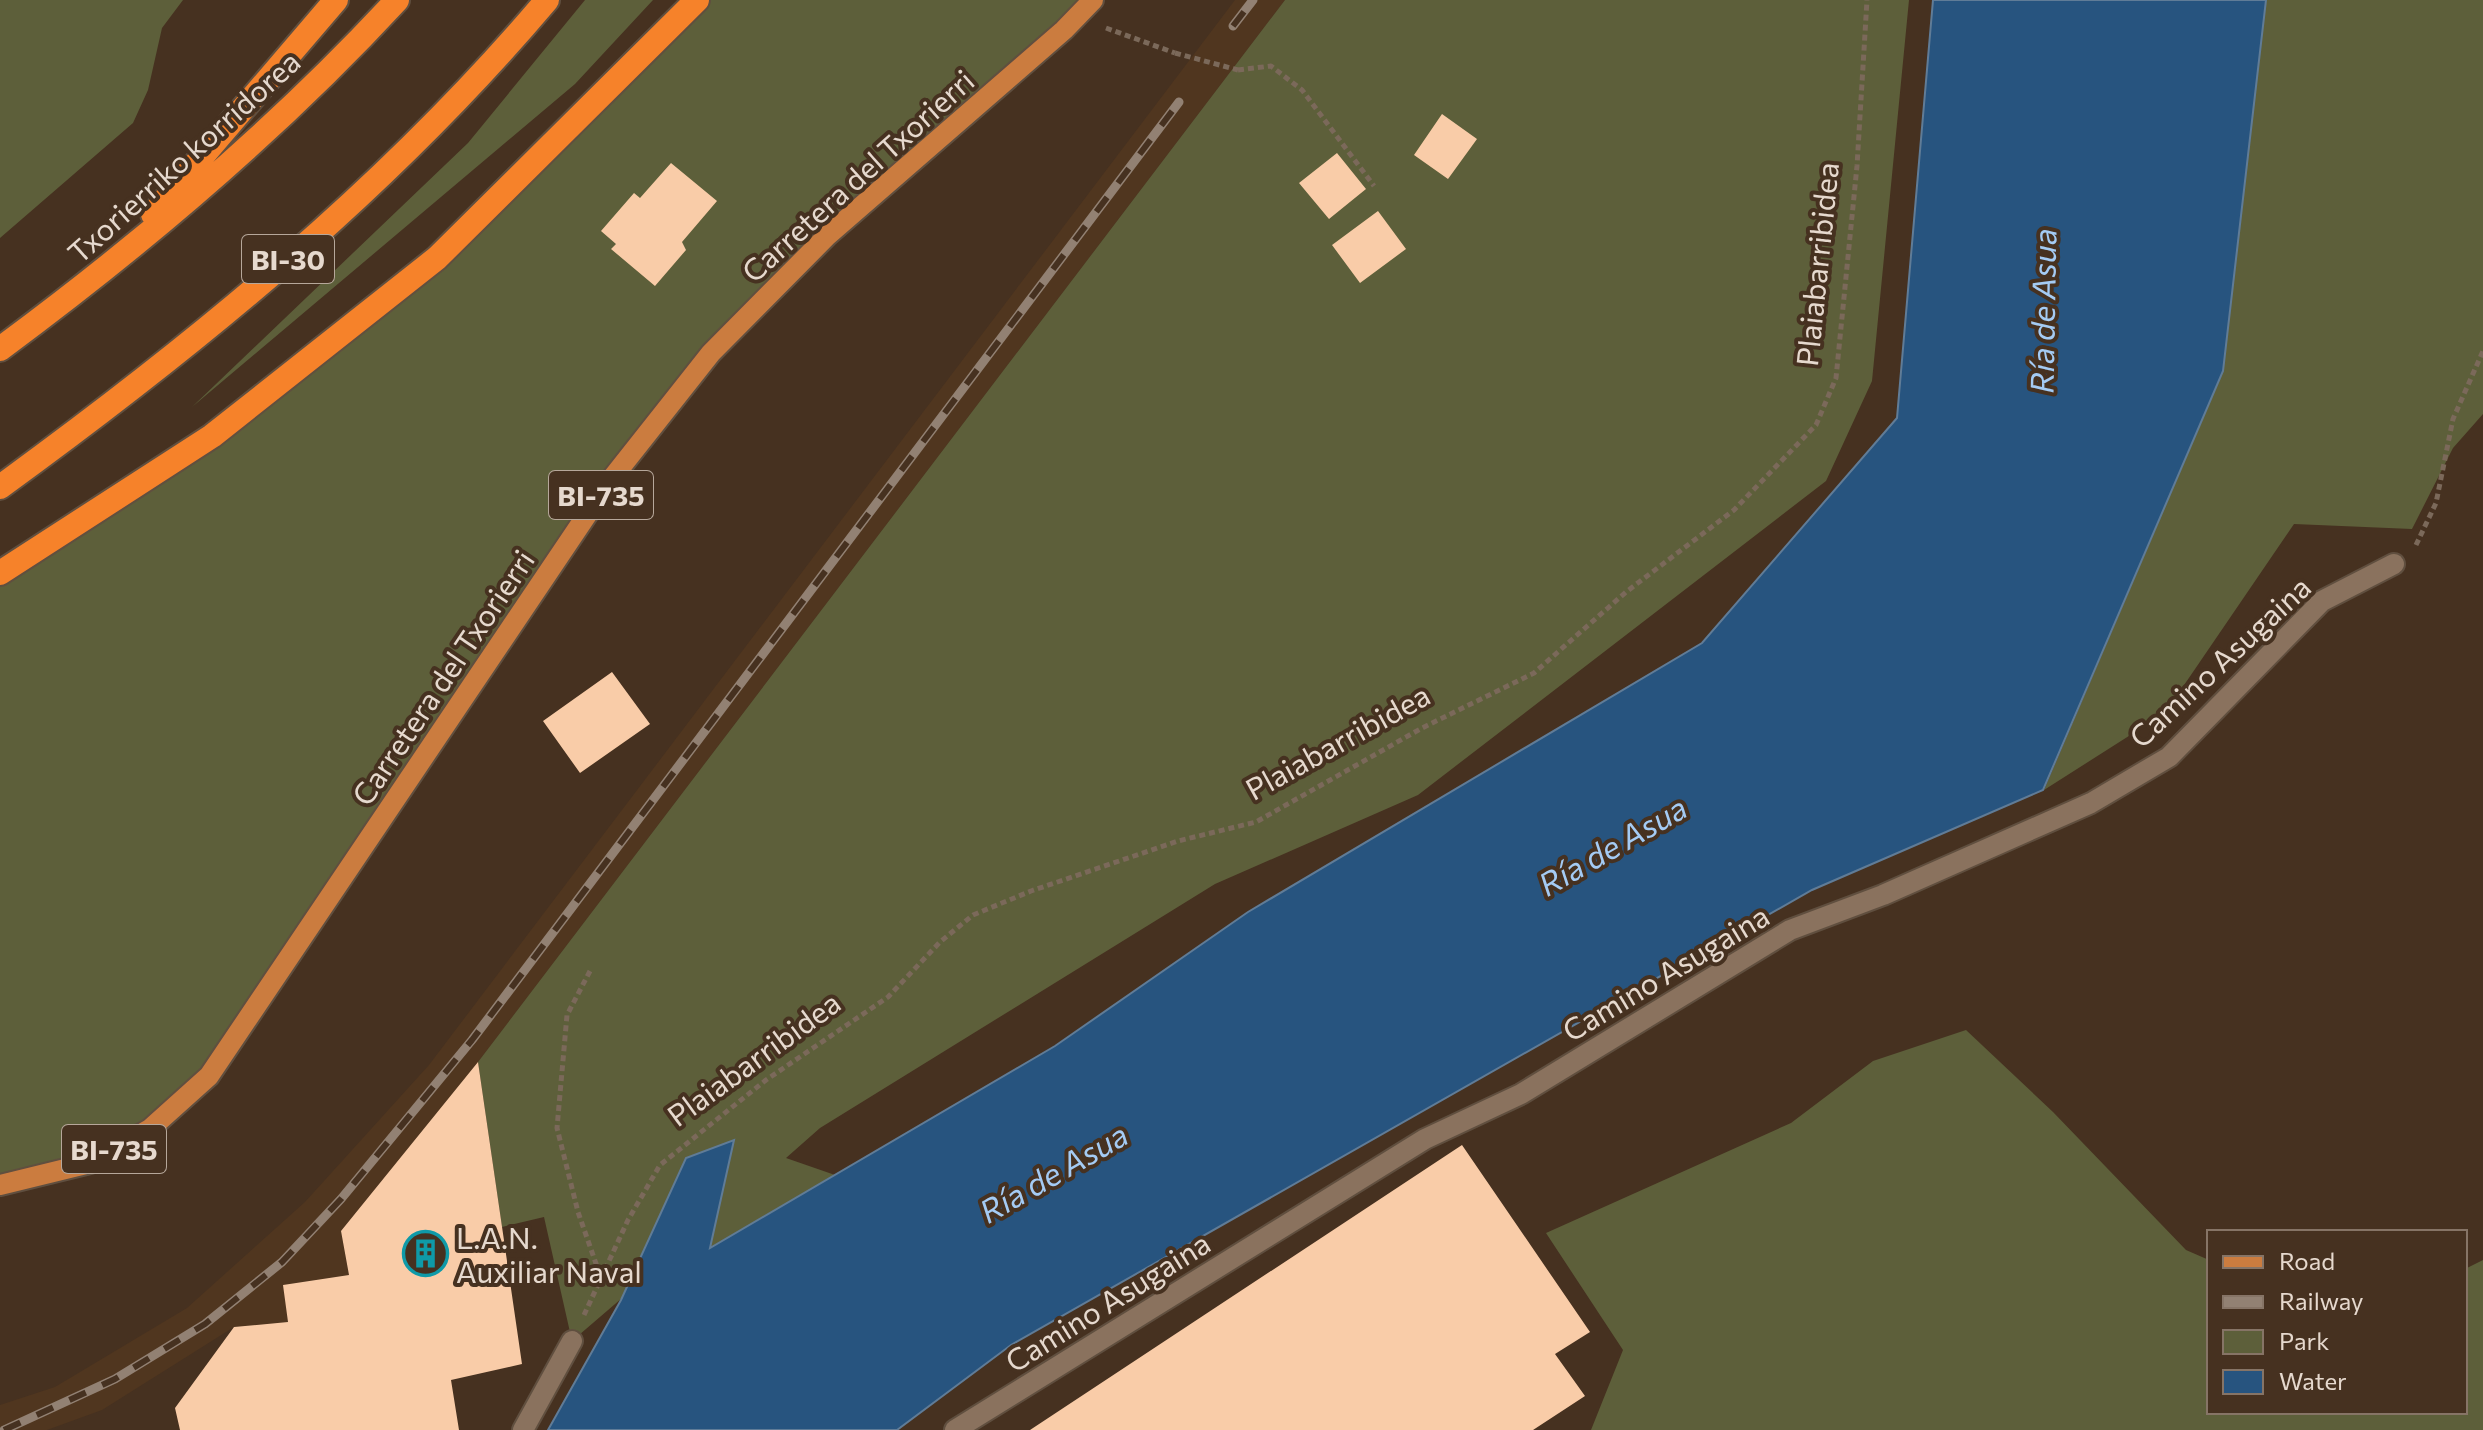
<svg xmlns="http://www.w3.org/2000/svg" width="2483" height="1430" font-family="Commissioner,sans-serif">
  <rect width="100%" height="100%" fill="#463120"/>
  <path fill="#50361f" d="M1235,0H1285L478,1062L341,1231L349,1275L284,1285L288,1322L234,1327L102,1410L47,1430H0V1405L55,1387L187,1308L305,1202L429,1065Z"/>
  <path fill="#5d5f3a" d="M0,0H183L162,28L148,90L133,123L0,238Z
    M585,0H653L575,84L192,407L468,143Z
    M697,0H1093L827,236L609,482L209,1076L90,1163L0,1185V573L212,436L437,258Z
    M1285,0H1909L1872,381L1826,481L1418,795L1215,884L820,1128L786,1158L835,1175L708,1249L714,1219L572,1341L544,1217L502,1227L478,1062Z
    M2266,0H2483V414L2453,448L2412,529L2294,524L2165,713L2044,790L2223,371Z
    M1966,1030L2053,1112L2186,1250L2209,1260V1412H2465V1269L2483,1260V1430H1591L1623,1350L1546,1233L1791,1123L1873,1061Z"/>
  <path fill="#27547f" stroke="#607c97" stroke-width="2" d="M1933,0H2266L2223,371L2043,790L1812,890L1011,1345L897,1430H548L621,1300L686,1158L734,1140L710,1248L1055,1046L1248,912L1702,643L1897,418Z"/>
  <path fill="#f9cca8" d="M1442,114L1477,139L1448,179L1414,155Z
    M1337,153L1366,189L1329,219L1299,183Z
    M671,163L717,201L682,242L686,250L655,286L611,249L616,244L601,231L634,193L640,198Z
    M1378,211L1406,249L1360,283L1332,245Z
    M612,672L650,724L580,773L543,721Z
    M478,1062L522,1364L451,1380L459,1430H180L175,1408L234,1327L288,1322L283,1285L349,1275L341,1231Z
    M1462,1145L1590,1332L1555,1354L1585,1396L1533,1430H1030Z"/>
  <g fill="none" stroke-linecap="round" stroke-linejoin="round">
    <defs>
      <path id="lane" d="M523,1430L572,1341
        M955,1430L1425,1139L1521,1094L1790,930L1883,895L2091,803L2169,757L2322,601L2394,564"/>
      <path id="primary" d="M0,1185L90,1163L150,1129L209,1076L609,482L711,353L827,236L1064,30L1093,0"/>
      <path id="highway" d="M153,214L336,0
        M0,349C142,244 277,130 397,0
        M0,487C198,343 389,187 547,0
        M0,573L212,436L437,258L697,0"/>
    </defs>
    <use href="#lane" stroke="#604f3f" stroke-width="24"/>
    <use href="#primary" stroke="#604f3f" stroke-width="24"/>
    <use href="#highway" stroke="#604f3f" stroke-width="28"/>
    <path stroke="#7b695a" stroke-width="5" stroke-dasharray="6 4" stroke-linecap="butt" d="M1106,28L1175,53
      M1238,70L1271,66L1302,90L1374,186
      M2416,545L2436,503L2453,419L2483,351
      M590,971L567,1015L557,1128L578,1212L601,1278
      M584,1315L628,1220L660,1165L766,1080L888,997L940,942L973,915L1031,891L1178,841L1256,822L1422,728L1534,673L1626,592L1734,510L1816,425L1836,378L1857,166L1867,0"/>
    <use href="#lane" stroke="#8a725e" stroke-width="20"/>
    <use href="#primary" stroke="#cb7c3f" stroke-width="20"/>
    <use href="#highway" stroke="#f6822a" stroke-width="24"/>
    <defs>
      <path id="rail" d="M1233,26L1253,0
        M4,1430L115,1379L205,1324L282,1262L341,1199L472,1040L1179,102"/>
    </defs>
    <use href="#rail" stroke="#928173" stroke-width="9"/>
    <use href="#rail" stroke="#463120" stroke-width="6" stroke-dasharray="18" stroke-linecap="butt"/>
    <path stroke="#7b695a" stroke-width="5" stroke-dasharray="6 4" stroke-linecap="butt" d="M1175,53L1238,70"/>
  </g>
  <defs>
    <symbol id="building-ring" viewBox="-11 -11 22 22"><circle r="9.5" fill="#463120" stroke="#0f9aa8" stroke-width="1.5"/><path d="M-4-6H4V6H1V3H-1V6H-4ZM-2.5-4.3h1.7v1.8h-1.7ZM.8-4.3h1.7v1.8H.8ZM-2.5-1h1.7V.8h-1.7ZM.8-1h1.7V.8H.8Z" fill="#0f9aa8"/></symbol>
  </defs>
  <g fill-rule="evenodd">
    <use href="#building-ring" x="400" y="1228" width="51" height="51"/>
  </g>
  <g text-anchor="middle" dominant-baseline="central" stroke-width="8" stroke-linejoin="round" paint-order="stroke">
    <g fill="#463120" stroke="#b6a79a" stroke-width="2">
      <rect x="242" y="235" width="92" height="48" rx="6"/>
      <rect x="549" y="471" width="104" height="48" rx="6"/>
      <rect x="62" y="1125" width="104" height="48" rx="6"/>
    </g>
    <g font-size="28" font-weight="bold" fill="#e6d9ce">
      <text x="288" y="259">BI-30</text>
      <text x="601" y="495">BI-735</text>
      <text x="114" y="1149">BI-735</text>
    </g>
    <g font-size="30" fill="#e6d9ce" stroke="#463120">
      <text transform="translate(183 156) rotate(-42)">Txorierriko korridorea</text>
      <text transform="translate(857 175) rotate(-42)">Carretera del Txorierri</text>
      <text transform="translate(1816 264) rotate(-84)">Plaiabarribidea</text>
      <text transform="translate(2219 661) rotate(-43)">Camino Asugaina</text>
      <text transform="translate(442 677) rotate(-56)">Carretera del Txorierri</text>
      <text transform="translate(1337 741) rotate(-29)">Plaiabarribidea</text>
      <text transform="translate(1665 972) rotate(-31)">Camino Asugaina</text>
      <text transform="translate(753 1058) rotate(-36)">Plaiabarribidea</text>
      <text transform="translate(1107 1301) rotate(-32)">Camino Asugaina</text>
    </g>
    <g font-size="30" fill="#e6d9ce" stroke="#463120" text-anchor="start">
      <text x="456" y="1236">L.A.N.<tspan x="456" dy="34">Auxiliar Naval</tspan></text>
    </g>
    <g font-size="32" font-style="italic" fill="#a4cbf4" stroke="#463120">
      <text transform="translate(2042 311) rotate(-89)">Ría de Asua</text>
      <text transform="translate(1612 845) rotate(-30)">Ría de Asua</text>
      <text transform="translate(1053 1172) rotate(-30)">Ría de Asua</text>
    </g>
  </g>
  <rect x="2207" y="1230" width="260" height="184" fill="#463120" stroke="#867466" stroke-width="2"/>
  <rect x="2223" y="1256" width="40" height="12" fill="#cb7c3f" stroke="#867466" stroke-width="2"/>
  <text x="2279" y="1270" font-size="24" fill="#e6d9ce">Road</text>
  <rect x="2223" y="1296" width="40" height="12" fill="#928173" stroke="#867466" stroke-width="2"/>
  <text x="2279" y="1310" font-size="24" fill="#e6d9ce">Railway</text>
  <rect x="2223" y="1330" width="40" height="24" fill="#5d5f3a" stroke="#867466" stroke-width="2"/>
  <text x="2279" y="1350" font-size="24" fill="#e6d9ce">Park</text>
  <rect x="2223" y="1370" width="40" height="24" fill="#27547f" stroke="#867466" stroke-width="2"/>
  <text x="2279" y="1390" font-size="24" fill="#e6d9ce">Water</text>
</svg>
